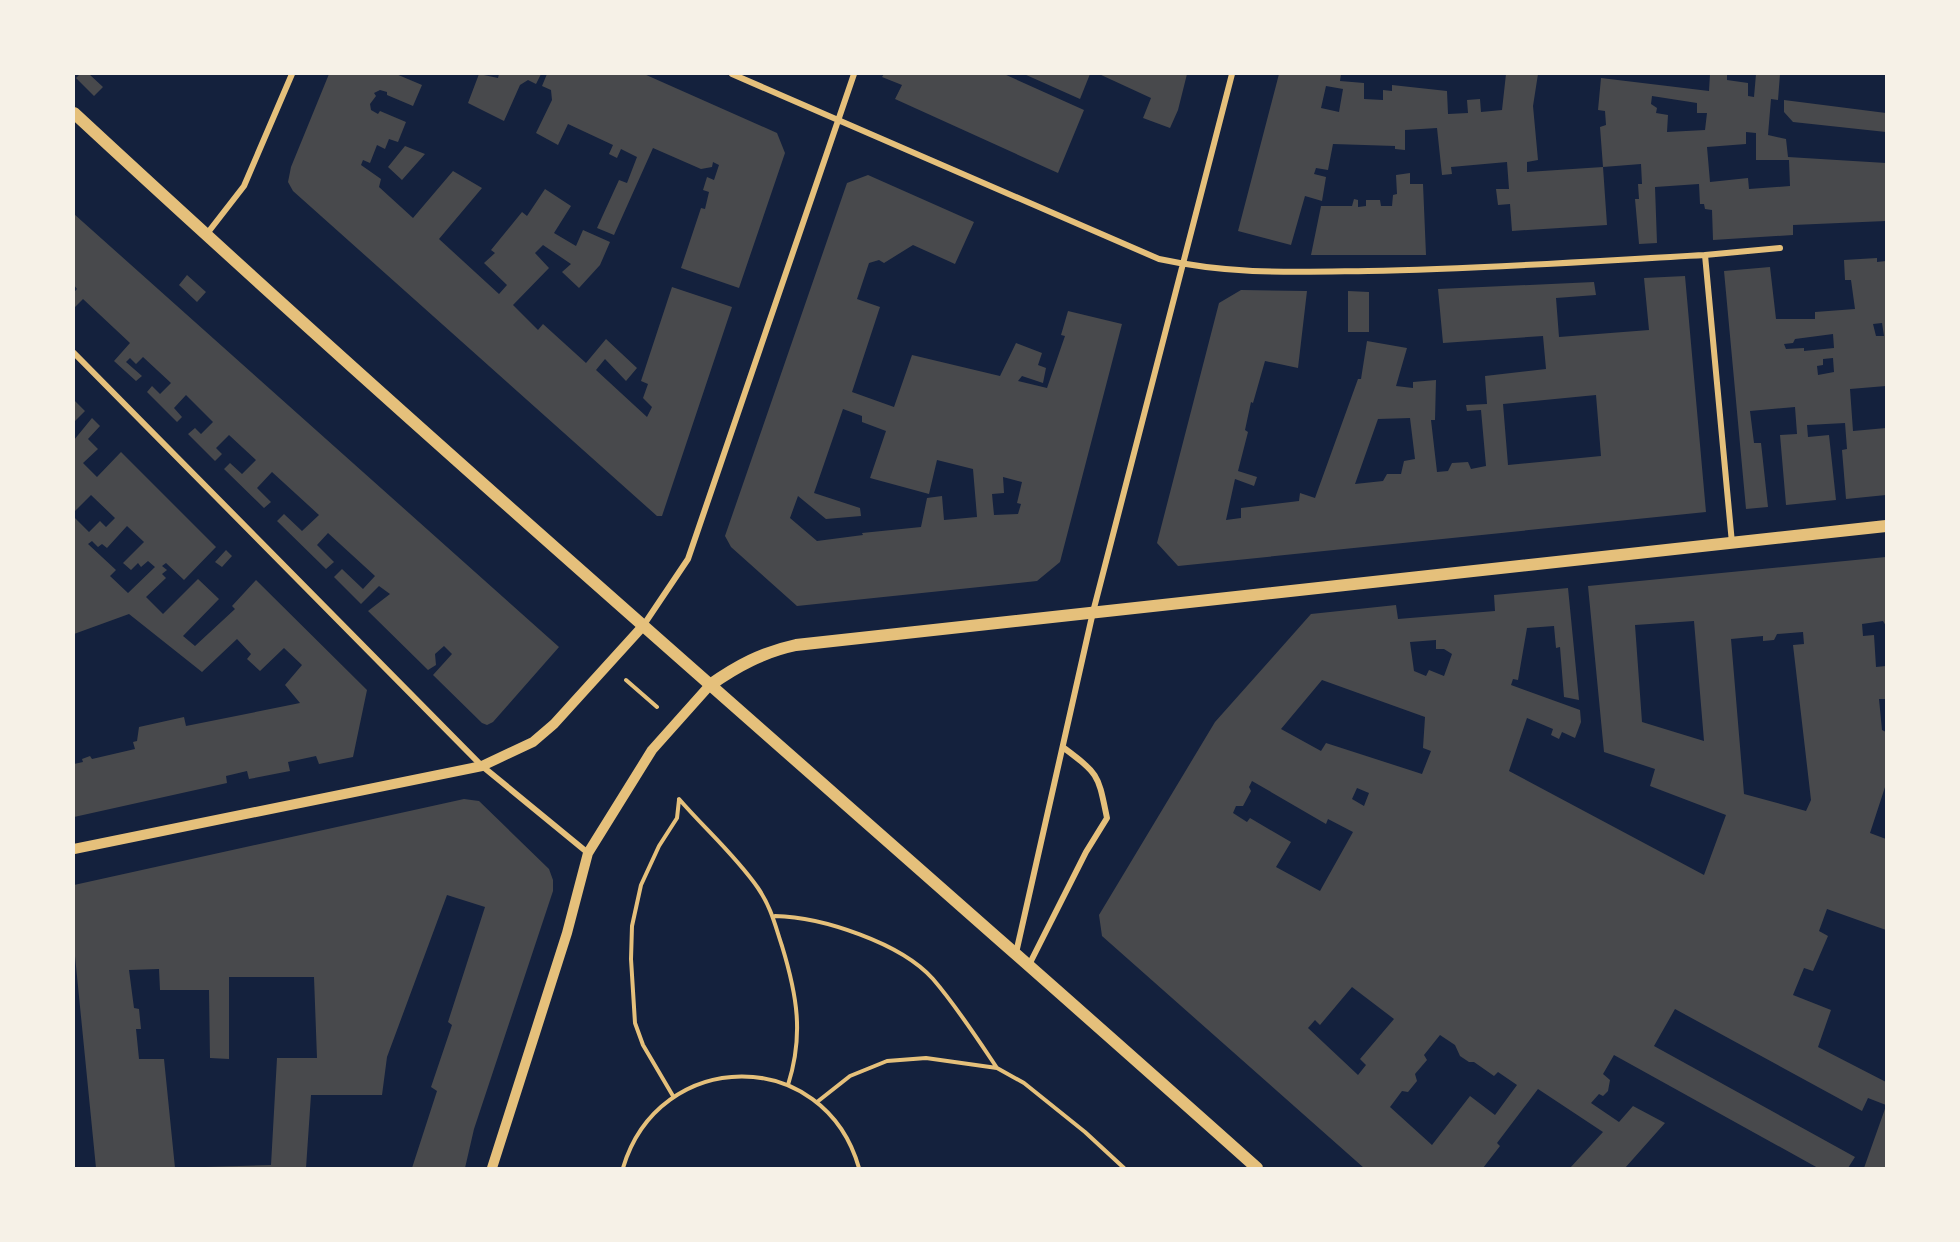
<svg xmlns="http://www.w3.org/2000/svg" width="1960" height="1242" font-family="Spectral,serif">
  <rect width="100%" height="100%" fill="#14213d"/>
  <path fill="#48494c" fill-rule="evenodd" d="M80,74H89L103,87L94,96L76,78Z
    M329,74H396L422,85L413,106L387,95V92L380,90L374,93L376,96L370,104L371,110L378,114L380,111L406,122L398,142L389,139L385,149L377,145L370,163L363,160L361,165L381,179L379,187L413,218L453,171L482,188L439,239L499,294L507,285L484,263L495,253L491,250L522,212L527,216L545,189L571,206L554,233L576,246L583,230L610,242L600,265L579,288L562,272L571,264L543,245L535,253L549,268L513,305L538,330L543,324L586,363L606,339L637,368L626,381L605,359L596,370L647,417L652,407L643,398L648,384L641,381L672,287L732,307L662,516H657L293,191L288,182L291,167Z
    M479,74L498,78L499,74H541L536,84L528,80L520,85L504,121L468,103Z
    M547,74H644L777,133L785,153L739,288L681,268L701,208L705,209L709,192L703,190L707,177L714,180L719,165L713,162L712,167L701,169L653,148L614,235L597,228L619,180L627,183L637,157L621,149L617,158L609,154L613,145L568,124L558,145L536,133L552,100L551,90L542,86Z
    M884,74H1004L1084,110L1058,173L895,99L902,85L882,77Z
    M1024,74H1090L1080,99Z
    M1099,74H1187L1178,110L1170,128L1143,118L1151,98Z
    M1279,74H1341L1340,81L1364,83V99L1383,100V90L1392,91V85L1447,91L1448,114L1468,113L1467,100L1480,99L1481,112L1502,110L1506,74H1538L1533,106L1538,160L1527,162V172L1603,167L1607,225L1512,231L1510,204L1498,205L1496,189H1509L1507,162L1451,167L1452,174L1442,175L1437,128L1405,130V150L1395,149V146L1333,144L1328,170L1316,168L1314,174L1326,177L1322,201L1305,196L1291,245L1238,231ZM1326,86L1343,89L1339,112L1321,108Z
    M1710,74H1727V80L1748,83V96L1754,97L1756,74H1780L1778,100L1771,99L1768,135L1786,139L1788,157L1886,163V221L1793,225V235L1713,240L1712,210L1705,209L1704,204H1700L1699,184L1655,187L1657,243L1639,244L1635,199H1639L1638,184H1642L1641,164L1603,167L1600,127L1606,125L1605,111L1598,110L1601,78L1709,91ZM1652,96L1697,103V113H1707L1705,130L1667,132L1668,115L1656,113L1657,108L1651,104ZM1746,132L1756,133V160H1789L1790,186L1749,189L1748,178L1710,182L1707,147L1746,144Z
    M1784,100L1886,113V132L1793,122L1784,112Z
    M405,146L425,154L402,180L388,167Z
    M1410,173V184H1423L1426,255H1311L1321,206H1352L1354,199L1358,200V207L1366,206V200H1380L1381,206H1392L1393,195L1397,194L1396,175Z
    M868,175L974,222L955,264L913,245L884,263L879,260L869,263L857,299L880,307L852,392L894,407L912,355L1000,376L1016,343L1042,353L1038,365L1046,368L1043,383L1022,376L1018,381L1047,388L1065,336L1061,335L1068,311L1122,324L1060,562L1037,581L797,606L731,547L725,536L847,183ZM843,409L862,416V422L886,431L870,478L929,494L937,460L973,469L977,517L944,520L942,496L927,498L921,527L862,533L863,535L817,541L790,518L798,496L826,519L861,516L860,508L814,493ZM1003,477L1022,482L1017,503L1021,504L1018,514L994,515L992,494L1004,493Z
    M74,214L559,647L493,722L487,725L482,723L433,675L452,654L444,646L435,654L436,665L428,670L368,611L390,594L379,586L361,604L334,577L342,569L363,589L375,576L328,533L317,545L334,562L326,569L277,521L284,514L302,531L319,515L272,472L257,488L271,502L264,508L224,469L230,463L242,474L256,460L229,435L216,448L222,454L215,461L188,434L195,428L201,434L213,422L186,395L174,408L182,417L177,422L147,392L152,386L160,394L171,383L143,357L136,364L130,358L126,362L142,376L136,381L114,361L130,343L83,299L74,308V292L77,289L74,285Z
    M1877,258V262L1886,261V386L1850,389L1853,431L1886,428V495L1846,499L1842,450L1847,449L1845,423L1807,425L1808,437L1829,435L1836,500L1786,505L1780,435L1797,434L1795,407L1750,411L1754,443H1761L1768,507L1746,509L1724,271L1770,267L1776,319H1815V312L1855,309L1851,280H1845L1844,260ZM1882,323L1884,336H1876L1873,324ZM1833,334L1834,348L1804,351V348L1786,349L1784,344L1793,343L1795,339ZM1833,358L1834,372L1818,375L1817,366L1823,365V359Z
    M187,275L206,292L197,302L179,285Z
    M1685,276L1706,512L1178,566L1157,543L1219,303L1241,290L1307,291L1298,368L1265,361L1253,403L1251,402L1245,430L1248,432L1238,471L1257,477L1254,486L1235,479L1226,520L1241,518V508L1299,501L1300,493L1315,498L1358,379H1361L1367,341L1407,348L1396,386L1413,388V382L1436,380L1435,420H1431L1437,472L1448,471L1452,463L1468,462L1471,469L1486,466L1481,410L1467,411L1466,405L1487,404L1485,376L1546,369L1543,336L1443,343L1438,289L1594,282L1596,295L1556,298L1559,337L1649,330L1644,278ZM1596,395L1601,456L1508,465L1503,404ZM1410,418L1415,459L1404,461L1401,474H1387L1383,481L1355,484L1378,419Z
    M1348,291L1369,292V332H1348Z
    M74,400L85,411L74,422Z
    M92,418L100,426L88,439L98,449L83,463L97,477L121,452L216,547L184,580L166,563L162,566L167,570L162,574L166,578L146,597L163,614L198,579L219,599L183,636L195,646L235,609L232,606L256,580L367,690L353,757L319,764L316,756L288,762L290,771L249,779L247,771L226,776L227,783L74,817V764L83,762L82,759L90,756L92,759L135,749L133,742L137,741L139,727L184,717L186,726L300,703L285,685L302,665L284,648L260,671L247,659L251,654L237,639L202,672L129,614L74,634V517L89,532L100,521L106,527L115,518L91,495L74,512V440ZM127,526L144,542L123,563L131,570L138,563L141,567L148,561L155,567L128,593L110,576L116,570L88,544L92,541L98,547L102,544L107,548Z
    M226,550L232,556L222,567L215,562Z
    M1886,557V626L1883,621L1862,624L1863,636L1874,635L1876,667L1886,666V699H1879L1882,730L1886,732V784L1870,833L1886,839V930L1827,909L1819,931L1828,936L1813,971L1804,968L1793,995L1831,1010L1818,1047L1886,1082V1105L1868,1098L1862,1111L1675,1009L1654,1046L1855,1157L1848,1168H1818L1614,1055L1603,1074L1610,1080L1608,1091L1603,1096L1599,1094L1591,1103L1619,1122L1633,1106L1665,1123L1625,1168H1570L1603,1132L1538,1089L1497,1143L1500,1146L1483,1168H1364L1102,936L1099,915L1215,722L1311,614L1396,605L1398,619L1495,611L1494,595L1568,588L1579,700L1564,697L1560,647L1556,648L1554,626L1527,628L1518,680L1513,679L1511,685L1580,710L1581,722L1575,738L1562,732L1559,739L1551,735L1553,729L1527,718L1509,771L1704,875L1726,815L1650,786L1655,769L1604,752L1588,586ZM1694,621L1704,741L1642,722L1635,625ZM1803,632L1804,644L1793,645L1811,800L1806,811L1744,794L1731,639L1763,636V641L1774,640L1777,634ZM1436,640V649H1444L1452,654L1444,676L1429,670L1426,676L1414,671L1410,642ZM1322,680L1425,717L1423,748L1431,751L1422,774L1326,743L1321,751L1281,729ZM1252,781L1326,824L1328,819L1353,832L1320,891L1276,867L1291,842L1250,818L1247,822L1233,813L1236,806H1243L1251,791L1249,787ZM1357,788L1369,793L1364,806L1352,799ZM1352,987L1394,1019L1360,1059L1366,1065L1358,1075L1308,1028L1315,1020L1320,1025ZM1440,1035L1455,1045L1460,1056L1469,1062H1474L1494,1076L1498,1072L1517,1085L1495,1115L1470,1096L1432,1145L1390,1107L1402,1091L1408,1092L1417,1081L1415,1074L1427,1060L1424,1055Z
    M464,799L479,801L549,869L553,880V891L474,1129L465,1168H412L437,1091L431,1087L452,1025L448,1022L485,907L447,895L387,1057L382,1095H311L306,1168L205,1167L271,1165L277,1058H317L314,977H229V1059L210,1058L209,990H160L159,969L129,970L134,1008L139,1009L141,1029H136L139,1059H164L175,1168H96L74,946V885Z
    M1886,1106V1168H1864Z"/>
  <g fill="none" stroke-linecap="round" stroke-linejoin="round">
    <path stroke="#e5c07b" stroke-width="4" d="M626,680L657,707
      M679,799C705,829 735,855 758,888C771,907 775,925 782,946C797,995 804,1035 788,1085
      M775,916C822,917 901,943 933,979C957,1007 977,1038 997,1068
      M673,1096L643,1045L635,1023L631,959L632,926L641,885L659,846L677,818L679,800
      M817,1102L850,1076L887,1061L926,1058L997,1068L1024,1083L1085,1132L1124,1168
      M623,1168C659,1047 824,1045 859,1168"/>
    <path stroke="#e5c07b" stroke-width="6" d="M732,74L1159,259C1233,275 1293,272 1368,271C1480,269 1593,261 1705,255L1732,543
      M206,235L244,186L292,74
      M1705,255L1780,248
      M74,353L482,766L588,853
      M643,626L688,559L854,74
      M1016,953L1093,612L1232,74
      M1029,965L1086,852L1107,818C1098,775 1100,775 1064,748"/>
    <path stroke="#e5c07b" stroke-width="10" d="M74,849L482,766L533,742L554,724L643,626
      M492,1168L567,933L588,853L652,750L710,685"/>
    <path stroke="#e5c07b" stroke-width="12" d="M74,113C461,472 863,816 1257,1168
      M710,685C737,666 763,652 796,645L1886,526"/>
  </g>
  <rect width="1960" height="1242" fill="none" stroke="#f6f1e7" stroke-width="150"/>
</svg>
